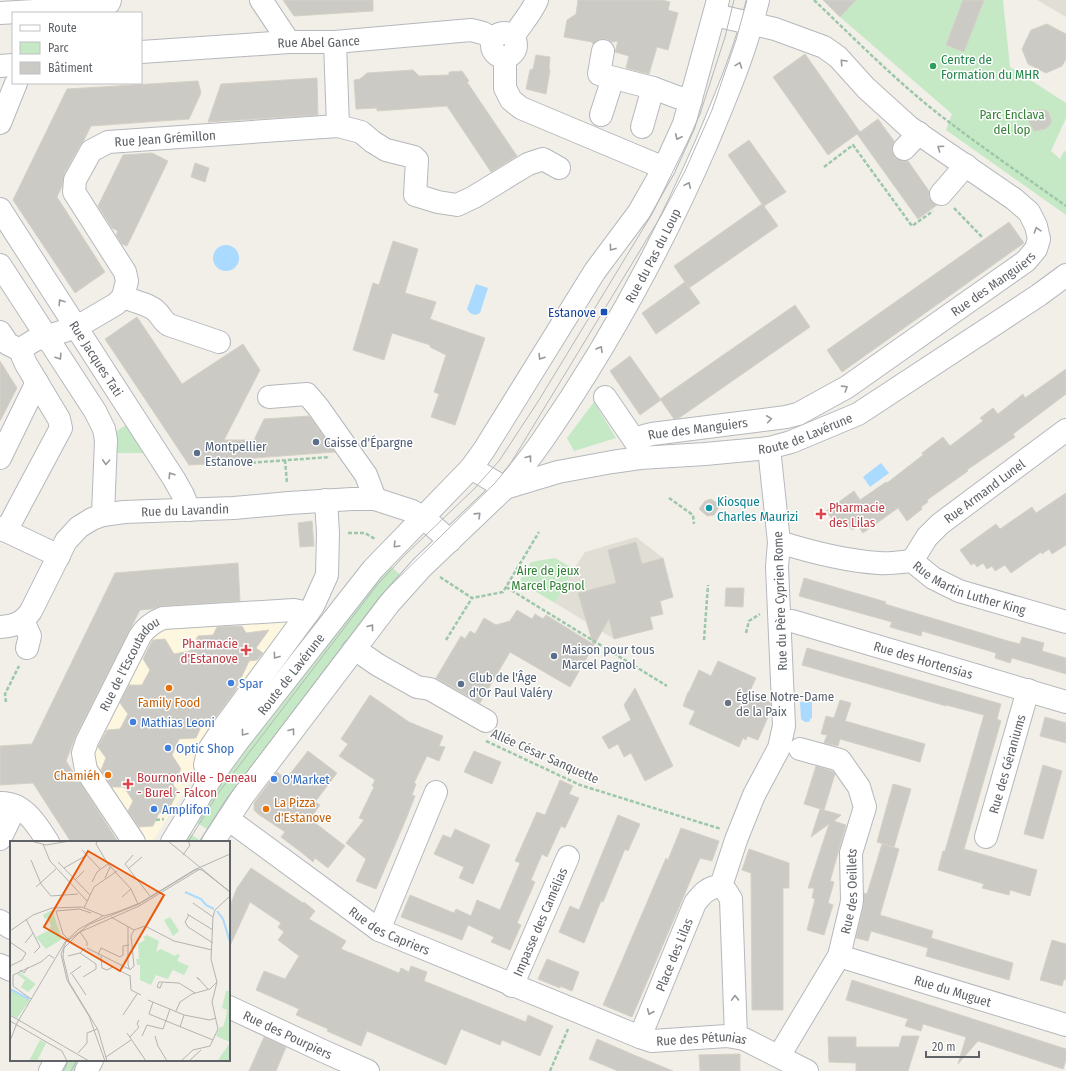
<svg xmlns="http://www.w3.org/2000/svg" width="1066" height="1071" font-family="'Fira Sans Condensed',sans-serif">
  <rect width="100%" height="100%" fill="#f1efe8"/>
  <path fill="#fef7e0" d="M299,601L288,649L191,781L152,842H129L72,759L148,616Z"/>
  <path fill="#e1ded6" d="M1037,0H1066V17Z
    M636,537L663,558L673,597L660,601L663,614L650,617L653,629L614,639L555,603L574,569L585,552Z"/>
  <path fill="#c5e8c5" d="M823,0H1003L1010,67L1066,103V118L1051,151L1060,159L1064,151L1066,152V215L946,130L952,114L840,17Z
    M594,402L616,438L574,451L567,438Z
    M126,425H130L151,453H113L112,434Z
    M555,558L574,569L555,603L519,582L531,562Z
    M388,564L404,578L212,832L191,819Z
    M183,830L203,842H178Z
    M62,1060H85L79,1071H56Z"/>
  <path fill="#aadaff" d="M213 258a13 13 0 1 1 26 0a13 13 0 1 1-26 0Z
    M476,284L488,288L480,313L475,315L470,313L467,309Z
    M881,463L889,473L870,487L863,477Z
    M800,702H812V718H811L809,722H805L801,719Z"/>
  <path fill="#cccac5" stroke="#d6d1c6" d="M283,0H373V11L294,16Z
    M578,0H662L670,2L668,10L678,13L668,50L657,47L649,74L626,68L629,56L615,52L618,41L612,42L606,39H599L593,44L592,42L564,37L567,20L576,14Z
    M823,0H856L840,17Z
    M963,0H984L964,52L946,45Z
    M1047,24L1066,34V59L1062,66L1046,73L1028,64L1022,49L1031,30Z
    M805,54L860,132L878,119L894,141L892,147V152L895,158L902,161H908L929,191V198L933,203L937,205L918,219L857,134L828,155L773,77Z
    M536,55L550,57L549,68L550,70L546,94L526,89L530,70L533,69Z
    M413,70L419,76L449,75V72L462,71L469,81L467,82L517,156L491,172L447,106L377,111V108L356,109L354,80L360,79L367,73Z
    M317,78L318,115L208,122L221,84Z
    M198,81L201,93L189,119L91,126L83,142L80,145L64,174L62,186L57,197L105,272L75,293L13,200L67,89Z
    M1038,110H1046L1048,112L1051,119V122L1050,125L1045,129L1034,131L1028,120L1035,111Z
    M749,140L786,192L764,206L778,226L689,288L674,266L762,204L728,155Z
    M152,153L168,161L127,246L122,244L116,235L118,231L112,228L98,206L123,155Z
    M195,163L209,168L205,182L191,177Z
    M1009,222L1024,243L842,372L827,350Z
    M393,241L418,249L405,293L436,302L430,319L485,338L455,425L431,417L439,394L434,392L446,355L430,347V345L392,333L384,360L353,350L373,283L379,285Z
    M685,282L700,303L656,334L642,313Z
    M795,305L810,327L679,418L674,419L660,399Z
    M137,317L182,384L243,344L260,370L224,440H254L264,419L309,416L335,452L228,460L227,463L189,465L105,339Z
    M630,356L661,400L640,415L610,371Z
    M0,361L17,388L0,421Z
    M1066,369V394L1013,434L1015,437L967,470L968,471L927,500L928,502L921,507L922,509L907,521L898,508L863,533L858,526L852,530L844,520L837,525L826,511L854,491L860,500L886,482L887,483L923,455L922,453L943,437L950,446L983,421L980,418L993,408L998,414L1023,394L1025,398Z
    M1066,493V545L1052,554L1049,549L1042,554L1041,552L1011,573L1005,565L995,571L992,566L987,569L983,563L977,567L974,563L971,565L960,550L996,524L1000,529L1032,507L1036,513Z
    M711,499L720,505L714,515L707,516L699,509L705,501Z
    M312,521L314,546L300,547L298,523Z
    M636,542L642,564L663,558L673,597L660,601L663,614L650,617L653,629L614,639L609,619L570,687L510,652L480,703L436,678L461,636L465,639L470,631L475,634L484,618L496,625L510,621L517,610L532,619L535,614L543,619L546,615L593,644L578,593L616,583L608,550Z
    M238,563L240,601L162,606L152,609L140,610L76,735L66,761L118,842H71L33,783L0,785V746L32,744L115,573Z
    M804,578L886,602L885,604L1008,641L1020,644L1022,637L1044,643L1042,651L1066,658V674L1012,658L1010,663L995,658L996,653L922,631L921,636L890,627L892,622L799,596Z
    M726,588H744L743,607L725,606Z
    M242,626L246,633L269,630L256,648L263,653L257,660L249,661L235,691L213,721L203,722L196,738L179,739L172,755L181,769L173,785L178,791L167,813H159L153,826L139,827L128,811L133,801L124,787H112L101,770L106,758L98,747L107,730L120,729L128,714L120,703L129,685H142L150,670L143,659L151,643L153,640L165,639L174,654L190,651L198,636L213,635L217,627Z
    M807,648L1001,704L997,719L1001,721L964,849L1037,870L1030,896L1010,890L1009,895L982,888L984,884L938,870L943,851H945L984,715L946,705V706L802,665Z
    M718,661L756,678L749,693L770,702L771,710L758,740L747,736L746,740L743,738L739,747L689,724L695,711L683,706L688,692H689L699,670L711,676Z
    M635,688L673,766L645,781L631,753L624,757L618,744L609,749L602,737L631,720L624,705Z
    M370,695L409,722L443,736L439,746L445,747L439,761L427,756L414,783L416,784L412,795L415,796L406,819L376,889L356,881L366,859L346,843L364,820L359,818L374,787L372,786L375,780L339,756L348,744L341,739Z
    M840,700L851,703L845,721L925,744L920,762L840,739L838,746L824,743L827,735L821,734L826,716L834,718Z
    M1045,717L1066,723V743L1040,736Z
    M308,751L337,773L315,802L320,805L310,819L345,846L328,868L315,858L313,862L301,852L281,837L285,832L258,814L254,810V803L277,772L286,779Z
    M474,751L501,762L492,784L464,772Z
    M1043,765L1062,771L1043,839L1024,834Z
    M816,766L832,771L835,774L824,810L804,804Z
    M560,780L573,786L569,794L579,798L565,828L561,826L547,857L542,854L531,880L535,882L517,923L521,925L510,950L491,942L494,937L468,925L462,940L401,917L410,895L454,913L456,909L471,916L477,900L500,910L520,863L515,861L537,812L545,815Z
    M893,784L911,789L894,847L877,842Z
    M820,809L841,815L834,821L846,825L830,881L834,882L828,903L833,905L824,935L807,930L815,899L812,898L814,888H808L829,824L811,837Z
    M618,815L640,824L628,851L625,849L603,902L601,901L584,943L559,932L570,906L579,910Z
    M681,828L719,841L712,861L700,858L632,1017L603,1005L666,858L668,860Z
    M455,829L490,845L473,884L459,878L464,867L434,854L443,835L451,838Z
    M882,844L899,849L880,915L933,931L931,938L1013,963L1009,980L926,956L928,948L871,931L868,941L856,938L863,908L864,893L867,894Z
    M749,849L789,863V888H783V1010H752L751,873L742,870Z
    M251,868L303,903L304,902L315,911L309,919L346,941L341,949L399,973L401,968L409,972L411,966L427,972L424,981L526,1022L528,1015L553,1026L540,1056L502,1040L500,1045L461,1029L446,1065L367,1031L361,1046L327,1031L328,1029L296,1015L299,1009L256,990L264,971L285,979L299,956L278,940L284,932L278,927L281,923L250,902L229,948V908L237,888Z
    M1052,940L1066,944V980L1064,979L1062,986L1040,980Z
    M547,959L579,972L572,991L560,986V988L538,979Z
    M852,980L1066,1049V1060L1063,1069L978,1041L958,1064L966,1037L923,1024L921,1031L905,1026L908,1019L846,1000Z
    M902,1036H919L908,1071H856V1063L829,1062L828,1037H856V1047H899Z
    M264,1037L286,1047L276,1071H249Z
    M597,1039L634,1055L673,1071H618L589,1059Z
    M740,1054V1071H700L699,1055Z"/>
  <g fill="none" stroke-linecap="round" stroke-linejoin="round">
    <defs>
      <g id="minor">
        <path d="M261,0L289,42"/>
        <path d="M0,13L102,7L109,3L110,0"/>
        <circle cx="504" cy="45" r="12"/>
        <path d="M513,37C521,24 531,14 537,0"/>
        <path d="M335,42L338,126"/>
        <path d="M603,51L599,74L653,88L677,97L691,100"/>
        <path id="s1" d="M141,52L289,42H335L471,30L483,33L494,39"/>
        <path d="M505,57V88L511,100L521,108L664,168"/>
        <path d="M0,66L13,65"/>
        <path d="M601,115L613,78"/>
        <path d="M0,123L16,83"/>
        <path d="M642,127L653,88"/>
        <path d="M904,149L919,133"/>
        <path d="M941,194L966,165"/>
        <path id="s2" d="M0,209L174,479L183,495L189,510"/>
        <path d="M0,265L95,411L104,429L106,440L103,515"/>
        <path d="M123,297C133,301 149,304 156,311C162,316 162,321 169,325L219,342"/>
        <path id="s3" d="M0,332L8,344L16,348H22L35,340L77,327L116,304L123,297L127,281L125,272L74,192L75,180L91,151L108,142L338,126L361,132L373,142L386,150L414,157L417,160L415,195L438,202L457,205L474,197L528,164L543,159L559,168"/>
        <path d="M269,397L307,394L318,407L366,475L375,499"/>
        <path d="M605,397L637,444L640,457"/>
        <path id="s4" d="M637,444L644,436L652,434L786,417L798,414L847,387L1026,261L1036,249L1039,239L1036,226L1029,212L1014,199L909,127L866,88L838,57L824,47L775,29L715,15"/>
        <path d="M0,458L37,382"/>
        <path d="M471,468L505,488"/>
        <path id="s5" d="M505,488C518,473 531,457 542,441C605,350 662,246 706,145C726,97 746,51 758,0"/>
        <path d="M0,528L59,556"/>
        <path d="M6,531L61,428L59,419L26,364L22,355V348"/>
        <path id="s6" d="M779,542C811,552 845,561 879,563C890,564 901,562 912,561L933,578L959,591L1066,622"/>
        <path id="s7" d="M912,561L927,537L940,524L1066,430"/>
        <path d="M23,621L30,636L27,648"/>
        <path id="s8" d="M781,621H792L1066,702"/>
        <path id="s9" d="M0,627C14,626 23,623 31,611L66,541L79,527L92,519L103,515L124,512L234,508L289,503L352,499H375L412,511L424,518L450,541"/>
        <path d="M353,650L362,654L378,665L417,687L430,689L486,721"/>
        <path d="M211,778L207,771L205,765L208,751L224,727L313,606L327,575L328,533L326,500"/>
        <path d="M0,803C24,802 37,825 48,842"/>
        <path id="s10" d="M228,819L379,930L640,1037L652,1041L727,1036L744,1039L807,1071"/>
        <path id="s11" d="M986,837L1028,690"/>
        <path d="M0,839L16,806"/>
        <path id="s12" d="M134,842L86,770L83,753L87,741L140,636C146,627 153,622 163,618L294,610L308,613"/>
        <path id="s13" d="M172,842L211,778L238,741L373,569L471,468L484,450L595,271L639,212L664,168L684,124L718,0"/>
        <path id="s14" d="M213,842L243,796L388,605L422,567L505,488L558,472L612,462L640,458L705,454L769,448L791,442L858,414L1039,295L1066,275"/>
        <path d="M721,886L736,840L754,795L779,748L784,726L777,567L779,542L769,448"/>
        <path d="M0,921L11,928"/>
        <path d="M379,930L436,792"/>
        <path id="s15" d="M839,956L1066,1025"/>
        <path d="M0,965L11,970"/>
        <path id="s16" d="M512,986L568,857"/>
        <path id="s17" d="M229,1007L323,1051L368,1071"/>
        <path id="s18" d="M640,1037L695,903C703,893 708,887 721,886L726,891L731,899L736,1037"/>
        <path id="s19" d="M779,1056L839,956L851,906L852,900L851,853L865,807L859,787L840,760L800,749"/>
        <path d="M50,1071L56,1060"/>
        <path d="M86,1071L92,1060"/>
      </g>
    </defs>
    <use href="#minor" stroke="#b5b8bc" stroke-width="24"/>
    <path stroke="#9cc7a9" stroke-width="2.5" stroke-dasharray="4 2" stroke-linecap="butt" d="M814,0C858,42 901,86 949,122C987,151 1027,178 1066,206
      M824,167L853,145L912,226L933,211
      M954,208L982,237
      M285,460L287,483
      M234,464L330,457
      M669,498L693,515L694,524
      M348,533H365L375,539
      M440,577L472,598L503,592L539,532
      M506,587L667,686
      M746,633L749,621L760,614
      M446,640L472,598
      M704,640L708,585
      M6,702L5,694L19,666
      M486,741L580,785L721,829
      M156,820L164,819
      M550,1071L568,1029"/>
    <use href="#minor" stroke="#fff" stroke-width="22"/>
    <path stroke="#b6b7b8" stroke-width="1" d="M188,842L219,792L377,585L404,556L474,489L499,461L539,400L652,214L688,141L700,114L725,37L734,0
      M199,842L227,798L384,592L495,483L509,466L661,216L685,171L712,110L736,40L747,0
      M62,1071L68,1060
      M71,1071L77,1060"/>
  </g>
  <defs><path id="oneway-chevron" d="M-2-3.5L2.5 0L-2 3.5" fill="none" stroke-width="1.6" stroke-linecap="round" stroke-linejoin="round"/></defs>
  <g stroke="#979a9d">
    <use href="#oneway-chevron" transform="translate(843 62) rotate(-133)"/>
    <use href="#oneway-chevron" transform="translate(739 65) rotate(-70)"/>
    <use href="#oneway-chevron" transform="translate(678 137) rotate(115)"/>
    <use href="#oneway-chevron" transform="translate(940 148) rotate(-146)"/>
    <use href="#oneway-chevron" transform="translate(688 185) rotate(-66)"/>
    <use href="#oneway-chevron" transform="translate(1037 230) rotate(-107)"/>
    <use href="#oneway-chevron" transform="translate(612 248) rotate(126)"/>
    <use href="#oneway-chevron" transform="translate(61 302) rotate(-123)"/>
    <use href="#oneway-chevron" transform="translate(600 349) rotate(-60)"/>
    <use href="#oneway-chevron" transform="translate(59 357) rotate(57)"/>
    <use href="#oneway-chevron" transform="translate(541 357) rotate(122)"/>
    <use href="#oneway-chevron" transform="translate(845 388) rotate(-32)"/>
    <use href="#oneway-chevron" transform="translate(769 419) rotate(-8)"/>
    <use href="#oneway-chevron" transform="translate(529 458) rotate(-52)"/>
    <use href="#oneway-chevron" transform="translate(106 462) rotate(93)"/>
    <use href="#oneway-chevron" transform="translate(171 475) rotate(-123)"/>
    <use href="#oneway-chevron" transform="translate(478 515) rotate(-44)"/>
    <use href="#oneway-chevron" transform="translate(396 545) rotate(135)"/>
    <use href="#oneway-chevron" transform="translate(371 627) rotate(-52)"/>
    <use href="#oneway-chevron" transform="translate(276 656) rotate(126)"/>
    <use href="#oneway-chevron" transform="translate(292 731) rotate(-53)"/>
    <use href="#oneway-chevron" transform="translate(244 733) rotate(128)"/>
    <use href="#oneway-chevron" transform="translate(735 998) rotate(-92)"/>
    <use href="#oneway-chevron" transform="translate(650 1012) rotate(113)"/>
  </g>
  <circle fill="#2e9e5b" stroke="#fff" stroke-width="1.5" cx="933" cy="66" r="4"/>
  <rect fill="#1a4fb4" stroke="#fff" stroke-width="1.5" x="600" y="308" width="8" height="8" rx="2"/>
  <g fill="#5c6f8a" stroke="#fff" stroke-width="1.5">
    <circle cx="316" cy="442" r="4"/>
    <circle cx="197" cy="453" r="4"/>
    <circle cx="554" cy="656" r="4"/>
    <circle cx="461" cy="684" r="4"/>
  </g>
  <circle fill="#0f9aa8" stroke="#fff" stroke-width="1.5" cx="709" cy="508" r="4"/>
  <g fill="#e0444e" stroke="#fff" stroke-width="1.5">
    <path d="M819 508h4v4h4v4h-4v4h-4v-4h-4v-4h4z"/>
    <path d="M244 644h4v4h4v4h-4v4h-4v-4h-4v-4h4z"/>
    <path d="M126 778h4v4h4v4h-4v4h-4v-4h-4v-4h4z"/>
  </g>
  <g fill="#3f7fe0" stroke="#fff" stroke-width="1.5">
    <circle cx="231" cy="683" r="4"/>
    <circle cx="133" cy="722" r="4"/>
    <circle cx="168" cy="748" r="4"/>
    <circle cx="274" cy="779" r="4"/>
    <circle cx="154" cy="809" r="4"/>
  </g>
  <g fill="#e8710a" stroke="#fff" stroke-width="1.5">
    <circle cx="169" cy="688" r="4"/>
    <circle cx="108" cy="775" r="4"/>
    <circle cx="266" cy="809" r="4"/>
  </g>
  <circle fill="#6b7280" stroke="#fff" stroke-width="1.5" cx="728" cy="703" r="4"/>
  <g text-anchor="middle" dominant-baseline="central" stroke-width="3" stroke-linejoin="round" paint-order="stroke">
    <g font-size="13" fill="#5f6368" stroke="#fff">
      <text stroke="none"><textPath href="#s1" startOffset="178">Rue Abel Gance</textPath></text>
      <text stroke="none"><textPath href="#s3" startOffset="386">Rue Jean Grémillon</textPath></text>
      <text stroke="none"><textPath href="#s5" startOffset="276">Rue du Pas du Loup</textPath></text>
      <text stroke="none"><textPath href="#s4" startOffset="401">Rue des Manguiers</textPath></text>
      <text stroke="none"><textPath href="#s2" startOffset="178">Rue Jacques Tati</textPath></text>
      <text stroke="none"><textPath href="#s4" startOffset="65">Rue des Manguiers</textPath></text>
      <text stroke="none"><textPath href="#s14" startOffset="767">Route de Lavérune</textPath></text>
      <text stroke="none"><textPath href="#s7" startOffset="102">Rue Armand Lunel</textPath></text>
      <text stroke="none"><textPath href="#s9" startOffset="243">Rue du Lavandin</textPath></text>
      <text stroke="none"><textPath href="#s6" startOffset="200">Rue Martin Luther King</textPath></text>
      <text transform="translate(780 601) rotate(-92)">Rue du Père Cyprien Rome</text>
      <text stroke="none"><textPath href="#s8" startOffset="148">Rue des Hortensias</textPath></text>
      <text stroke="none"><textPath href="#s12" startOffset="205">Rue de l'Escoutadou</textPath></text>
      <text stroke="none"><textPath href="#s13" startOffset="206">Route de Lavérune</textPath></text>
      <text transform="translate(545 756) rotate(24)">Allée César Sanquette</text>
      <text stroke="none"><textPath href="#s11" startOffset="76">Rue des Géraniums</textPath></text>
      <text stroke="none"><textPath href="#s19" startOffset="183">Rue des Oeillets</textPath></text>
      <text stroke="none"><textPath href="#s16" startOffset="70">Impasse des Camélias</textPath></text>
      <text stroke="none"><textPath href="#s10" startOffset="197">Rue des Capriers</textPath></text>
      <text stroke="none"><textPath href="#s18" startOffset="89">Place des Lilas</textPath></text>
      <text stroke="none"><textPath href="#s15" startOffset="119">Rue du Muguet</textPath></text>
      <text stroke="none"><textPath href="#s17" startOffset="65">Rue des Pourpiers</textPath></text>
      <text stroke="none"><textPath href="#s10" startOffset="532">Rue des Pétunias</textPath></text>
    </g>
    <g font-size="13" fill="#27864d" stroke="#fff" text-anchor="start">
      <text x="941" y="59">Centre de<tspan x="941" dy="15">Formation du MHR</tspan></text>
    </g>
    <g font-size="13" fill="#348238" stroke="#fff">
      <text x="1012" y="114">Parc Enclava<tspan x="1012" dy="15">del lop</tspan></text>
      <text x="548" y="570">Aire de jeux<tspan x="548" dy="15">Marcel Pagnol</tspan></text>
    </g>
    <g font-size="13" fill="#164399" stroke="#fff" text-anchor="end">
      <text x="596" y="312">Estanove</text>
    </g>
    <g font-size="13" fill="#4e5e75" stroke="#fff" text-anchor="start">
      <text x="324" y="442">Caisse d'Épargne</text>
      <text x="205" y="446">Montpellier<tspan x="205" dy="15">Estanove</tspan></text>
      <text x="562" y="649">Maison pour tous<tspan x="562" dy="15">Marcel Pagnol</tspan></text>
      <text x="469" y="677">Club de l'Âge<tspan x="469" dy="15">d'Or Paul Valéry</tspan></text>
    </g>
    <g font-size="13" fill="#0d838f" stroke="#fff" text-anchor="start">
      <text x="717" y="501">Kiosque<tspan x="717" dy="15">Charles Maurizi</tspan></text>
    </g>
    <g font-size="13" fill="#be3a42" stroke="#fff" text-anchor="start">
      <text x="829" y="507">Pharmacie<tspan x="829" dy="15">des Lilas</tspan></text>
      <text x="238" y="643" text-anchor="end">Pharmacie<tspan x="238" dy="15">d'Estanove</tspan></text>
      <text x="137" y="777">BournonVille - Deneau<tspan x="137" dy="15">- Burel - Falcon</tspan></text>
    </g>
    <g font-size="13" fill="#366cbe" stroke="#fff" text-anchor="start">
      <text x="239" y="683">Spar</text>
      <text x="141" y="722">Mathias Leoni</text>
      <text x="176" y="748">Optic Shop</text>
      <text x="282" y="779">O'Market</text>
      <text x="162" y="809">Amplifon</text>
    </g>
    <g font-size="13" fill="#5b616d" stroke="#fff" text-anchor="start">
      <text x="736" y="696">Église Notre-Dame<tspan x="736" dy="15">de la Paix</tspan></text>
    </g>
    <g font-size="13" fill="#c56008" stroke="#fff">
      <text x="169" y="702">Family Food</text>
      <text x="100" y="775" text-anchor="end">Chamiéh</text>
      <text x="274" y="802" text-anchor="start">La Pizza<tspan x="274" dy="15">d'Estanove</tspan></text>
    </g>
  </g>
  <g transform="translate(10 841)">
    <rect width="220" height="220" fill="#f1efe8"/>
    <path d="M42,69L52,98L36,108L26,96L39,89L41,84L38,79L41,76L35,78L33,74ZM160,76L169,90L163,95L154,79ZM137,94L149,100L146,111L151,108L165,115L167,113L170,114L167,120L179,125L174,134L163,129L165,124L158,138L146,134L141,144L130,139V124H127L126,118H129L128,103L135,99L133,96ZM9,131L26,143L18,151L11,146L15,139L7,133ZM0,148L20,159L7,177L0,173ZM216,150H220V201L206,195L210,186H213L216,176L217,169L212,167ZM30,199L36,202L27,220H19ZM220,202V220H208L210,216Z" fill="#c5e8c5"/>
    <path fill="none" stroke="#aadaff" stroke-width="2" d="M175,51L191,58L196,64L204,68M207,70L213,78L220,101M0,148L19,158"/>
    <path fill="none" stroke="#b3b3b1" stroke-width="1" d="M21,0L36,4L60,0M87,0L86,3L98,23L121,48L128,63M158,0L220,51M33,3L40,20L77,60M72,9L90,28M123,14L115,23L140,55M173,14L180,4L178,0M21,19L31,43L41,55L68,53M48,21L80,54M54,27L77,14M119,27L132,16M95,37L100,26M65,39L74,30M82,41L87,31L98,23M26,46L46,28M112,56L121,48M183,62L203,76M74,67L84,46L107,30M177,73L203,89M179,74L175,81L178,86L203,102M101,76L124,89L135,85L164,100L202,109M16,78L30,106L24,112M118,86V124L120,129L124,125L121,95L124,89M0,90L23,74L42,67L72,66L94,75L107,71L130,62L184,29L220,13M70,91L77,101V105M59,99L53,93L46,70L69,68L81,72M0,101L16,112L12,119L0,125M15,102L23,92M77,107L119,128M70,112L86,123V128L73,136M88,114L91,107L110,116L113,114V105L119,104M58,115L70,112L75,107M91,115L92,127L97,129L103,126L120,135M10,129L14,132L18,126M60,133L71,125M62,133L76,154M120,134L121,149L131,154M189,139L187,136L198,148M152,142L150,147L147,146L149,141L169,142L185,152M21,158L3,145V134L31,121L39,114L44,117M138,159L174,174L200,179L206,177M143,161L139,173L203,199M166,170L170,161L182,153L200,148L207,141M0,174L79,220M113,174L127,153M0,180L52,210L57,220M170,186L174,174M117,192L136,220M132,195L137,184L153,188L160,168M145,195L148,205L157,220M120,196L129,186L127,183L129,179M0,200L7,182L55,101L69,88L93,75M68,212L77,202V192L87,188M96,216L121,199M95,220L79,175L57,139L51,113L56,101L80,83L129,63L187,28L192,29L220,51M97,220L88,189L59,141L53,116L54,107L70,91L129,65L190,28M171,220L183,209L200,205L208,188L202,161L207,141L201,118L203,76L205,69L220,55M179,220L191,209"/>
    <path fill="#e8590c" fill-opacity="0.15" stroke="#e8590c" stroke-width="2" d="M78,10L154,54L110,130L34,86Z"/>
    <rect width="220" height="220" fill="none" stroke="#5f6368" stroke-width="2"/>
  </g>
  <rect x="12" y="12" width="130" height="72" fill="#ffffff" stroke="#bfc1c3"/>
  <rect x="20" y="25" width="20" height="6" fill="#ffffff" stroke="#bfc1c3"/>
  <text x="48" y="32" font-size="12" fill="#5f6368">Route</text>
  <rect x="20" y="42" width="20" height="12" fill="#c5e8c5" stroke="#bfc1c3"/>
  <text x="48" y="52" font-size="12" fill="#5f6368">Parc</text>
  <rect x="20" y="62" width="20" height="12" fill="#cccac5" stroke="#bfc1c3"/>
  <text x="48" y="72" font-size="12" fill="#5f6368">Bâtiment</text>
  <path d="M926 1051v6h53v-6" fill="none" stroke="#5f6368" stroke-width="2"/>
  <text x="932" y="1051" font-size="12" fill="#5f6368" stroke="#ffffff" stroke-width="3" paint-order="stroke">20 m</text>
</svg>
